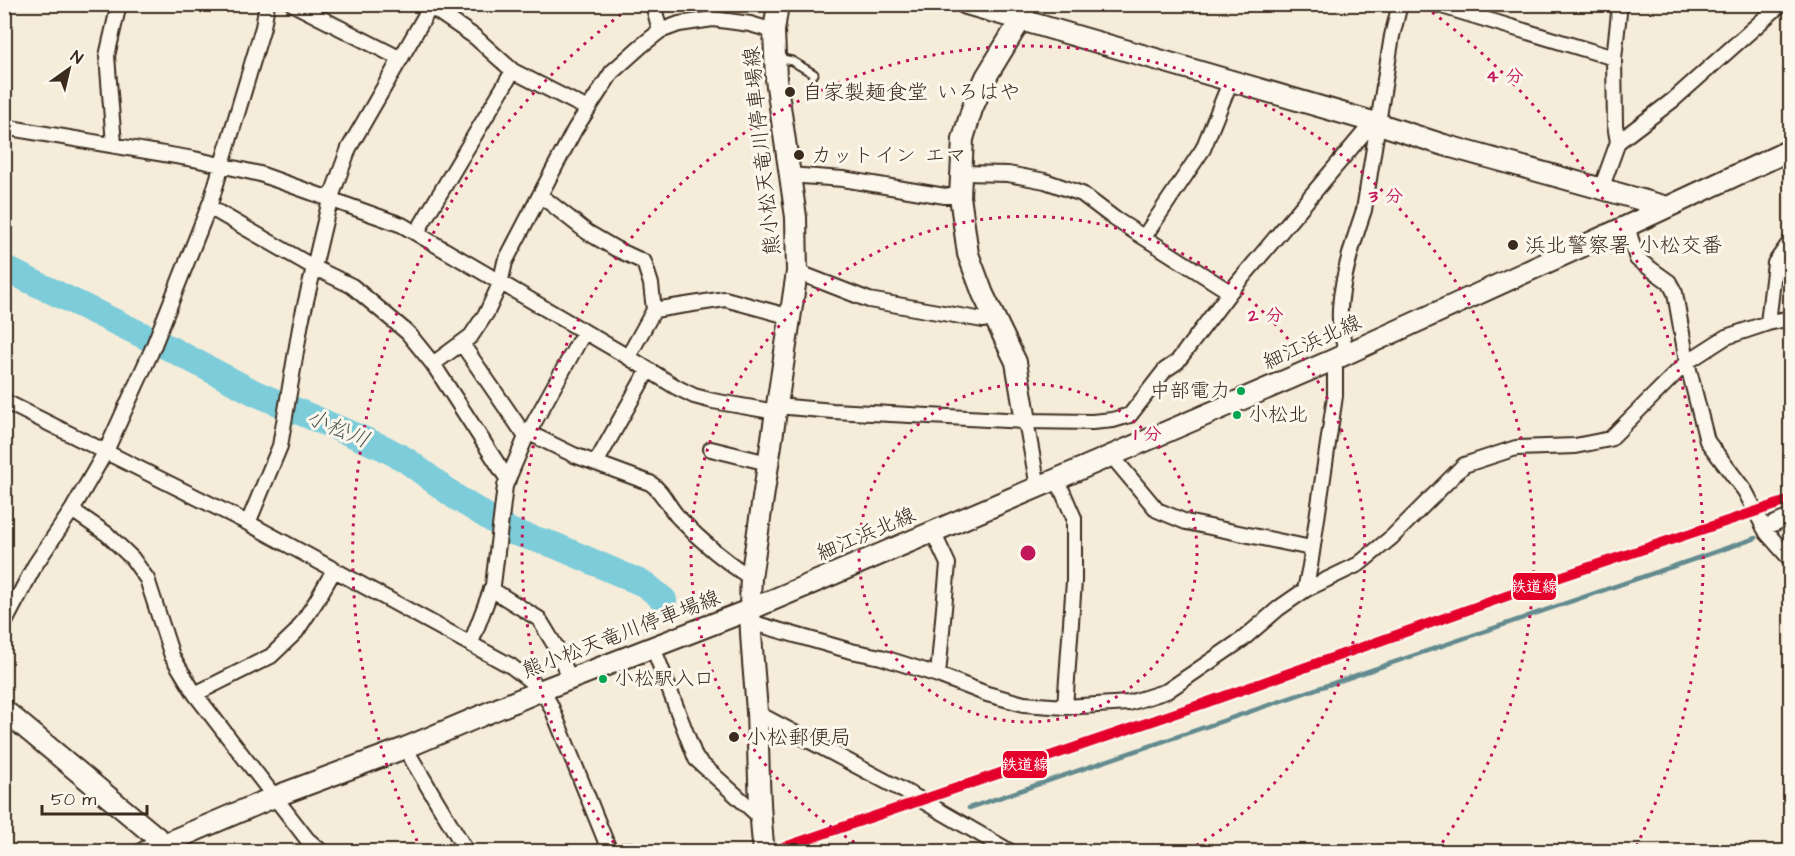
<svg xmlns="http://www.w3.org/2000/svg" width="1795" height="856" font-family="'Architects Daughter','Klee One',sans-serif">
  <rect width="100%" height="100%" fill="#f5edda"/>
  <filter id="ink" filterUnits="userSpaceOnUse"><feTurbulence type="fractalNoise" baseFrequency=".0167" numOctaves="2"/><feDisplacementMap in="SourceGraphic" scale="12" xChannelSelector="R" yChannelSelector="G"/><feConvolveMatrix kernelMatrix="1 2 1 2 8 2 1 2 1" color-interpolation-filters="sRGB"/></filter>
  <g filter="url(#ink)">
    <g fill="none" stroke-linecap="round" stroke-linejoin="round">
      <path stroke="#638b8f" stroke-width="4.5" d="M969,808L1756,538"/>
      <path stroke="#7dccda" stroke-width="26" d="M4,268L169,348L255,393L384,448L406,460L457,498L512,532L554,545L646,585L664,600"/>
      <defs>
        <path id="lane" d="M778,58L792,61L814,74"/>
        <path id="street" d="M293,4L401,59
          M653,4L660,31
          M1435,4L1614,58
          M431,7L475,37L513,71L588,109
          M1020,21L1031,4
          M4,127L194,159L260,174L402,225L628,357L676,387L694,396L713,401L776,412
          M1618,142L1673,100L1781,4
          M114,144L107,56L119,4
          M962,173L1008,174L1045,181L1082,194L1115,219L1230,292
          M789,175L843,179L945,196H960
          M1601,189L1618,142L1615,125L1614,58L1620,4
          M540,195L587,232L616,249L644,262L651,284L654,310L628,357
          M209,207L315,268L352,286L408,333L433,364L508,480
          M1627,226L1637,259L1669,282L1675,293L1687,362L1707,441L1745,491L1767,533L1790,559
          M417,232L513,71
          M1144,237L1203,149L1231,80
          M797,272L869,300L983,320L995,317
          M654,310L725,299L791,317
          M1768,323L1775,263L1790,242
          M462,344L526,437
          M1347,353C1345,346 1342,338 1341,330C1335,297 1353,242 1364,210L1392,36L1400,4
          M433,364L471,336L487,312L500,284L505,262L540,195L575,129L612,72L641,46L660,31L679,24L713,19L750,24L774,31
          M4,401L248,523L511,666L542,690L551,706L610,852
          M777,406L833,411L1026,421L1038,487
          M1026,421L1092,422L1113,420L1130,415L1165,370L1177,362L1230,292L1373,122
          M529,433L574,455L650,483C663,491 668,507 679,518C701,541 724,561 751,578
          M711,449L768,463
          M1111,455L1157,510L1186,522L1311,548
          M596,463L648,370
          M1057,479L1074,518V581L1065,707
          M72,510L107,534L132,558L147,579L172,656L195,694L307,839L322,852
          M248,523L280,446L301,322L330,200L349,148L432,4
          M1764,528L1787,518H1790
          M933,532L948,564L938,675
          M491,589L539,619L556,647L570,679
          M1305,590L1310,566L1335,396V368L1333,360
          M750,622L851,651L881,657L938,675L987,694L1024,704L1065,707L1129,703L1167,691L1243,639L1279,608L1305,590L1359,564L1392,537L1464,465L1516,448L1575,446L1610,439L1687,362L1726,337L1768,323L1790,318
          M4,624L35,565L72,510L106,451L152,350L211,201L263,27L267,4
          M471,643L493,585L505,486L526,437L584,332
          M653,647L696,759L760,817
          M195,694L271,656L296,632L317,600L334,570
          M757,713L921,800L1011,852
          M405,748L467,852
          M620,852L629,850L633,852"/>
        <path id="secondary" d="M966,4L1373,122L1444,145L1667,207
          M1020,21L986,77L972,109L963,139L960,196L968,254L983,294L1016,362L1026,421
          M4,710L172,850
          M145,852L274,797L405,748L542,690L749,610L1057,479L1333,360L1627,226L1790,150
          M764,852C758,805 759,759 757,712C754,667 748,623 751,578L797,272L796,217L776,79L774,31L778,4"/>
      </defs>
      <use href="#lane" stroke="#3b2a1e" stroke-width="11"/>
      <use href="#street" stroke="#3b2a1e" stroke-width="18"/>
      <use href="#secondary" stroke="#3b2a1e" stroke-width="24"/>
      <use href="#lane" stroke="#fbf7ec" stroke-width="7"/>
      <use href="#street" stroke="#fbf7ec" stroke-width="14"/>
      <use href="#secondary" stroke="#fbf7ec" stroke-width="20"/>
      <defs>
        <path id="rail-1" d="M770,852L1205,703L1563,576L1790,500"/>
      </defs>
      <use href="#rail-1" stroke="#fbf7ec" stroke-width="15"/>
      <use href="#rail-1" stroke="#e4002b" stroke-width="10"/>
    </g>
  </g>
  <g fill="none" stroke="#c2185b" stroke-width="3" stroke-dasharray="3 6">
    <circle cx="1028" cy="553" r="169"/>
    <path d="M870 851A337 337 0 1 1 1186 851"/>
    <path d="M619 850A506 506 0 1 1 1437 850"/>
    <path d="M421 849A675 675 0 0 1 631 7M1425 7A675 675 0 0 1 1635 849"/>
  </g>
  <g fill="#3b2a1e" stroke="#fbf7ec" stroke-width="2">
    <circle cx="790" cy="92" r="6"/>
    <circle cx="799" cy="155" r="6"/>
    <circle cx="1513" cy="245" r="6"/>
    <circle cx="734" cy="737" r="6"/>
  </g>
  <g fill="#00a651" stroke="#fbf7ec" stroke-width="2">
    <circle cx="1241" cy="391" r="5"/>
    <circle cx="1237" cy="415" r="5"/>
    <circle cx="603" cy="679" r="5"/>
  </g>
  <g text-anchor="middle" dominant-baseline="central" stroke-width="6" stroke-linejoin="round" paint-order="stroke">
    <g font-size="20" fill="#3b2a1e" stroke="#fbf7ec" text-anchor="start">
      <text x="1230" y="391" text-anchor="end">中部電力</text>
      <text x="1248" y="415">小松北</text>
      <text x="614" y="679">小松駅入口</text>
    </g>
    <g font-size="21" fill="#3b2a1e" stroke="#fbf7ec" text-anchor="start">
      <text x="802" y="92">自家製麺食堂 いろはや</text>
      <text x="811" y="155">カットイン エマ</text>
      <text x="1525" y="245">浜北警察署 小松交番</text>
      <text x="746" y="737">小松郵便局</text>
    </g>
    <g font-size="21" fill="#3b2a1e" stroke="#fbf7ec">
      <text transform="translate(762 151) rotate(-96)">熊小松天竜川停車場線</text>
      <text transform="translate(1312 342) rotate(-24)">細江浜北線</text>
      <text transform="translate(866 534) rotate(-23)">細江浜北線</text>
      <text transform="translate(621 634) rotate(-21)">熊小松天竜川停車場線</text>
    </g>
    <g font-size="22" font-style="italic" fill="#4f5b56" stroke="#fbf7ec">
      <text transform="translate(338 429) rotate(23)">小松川</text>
    </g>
  </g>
  <circle cx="1028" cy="553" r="9" fill="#c2185b" stroke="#fbf7ec" stroke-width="3"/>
  <g font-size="18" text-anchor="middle" font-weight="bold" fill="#c2185b" stroke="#fbf7ec" stroke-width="6" stroke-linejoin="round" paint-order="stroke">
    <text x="1505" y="82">4 分</text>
    <text x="1386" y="202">3 分</text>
    <text x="1266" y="321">2 分</text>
    <text x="1148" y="440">1 分</text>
  </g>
  <g stroke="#fbf7ec" stroke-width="2">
    <rect x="1512" y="572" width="45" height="29" rx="6" fill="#e4002b"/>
    <rect x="1002" y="750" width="46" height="29" rx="6" fill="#e4002b"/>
  </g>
  <g font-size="16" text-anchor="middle" font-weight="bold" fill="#fff">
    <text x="1534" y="592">鉄道線</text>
    <text x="1025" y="770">鉄道線</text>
  </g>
  <rect width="1795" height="856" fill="none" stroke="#fbf7ec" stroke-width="24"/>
  <rect x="12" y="12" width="1771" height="832" fill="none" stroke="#3b2a1e" stroke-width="2" filter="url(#ink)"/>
  <g transform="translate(69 69) rotate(34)" stroke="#fbf7ec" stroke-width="4.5" paint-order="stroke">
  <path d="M0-4.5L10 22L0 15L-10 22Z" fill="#3b2a1e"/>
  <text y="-9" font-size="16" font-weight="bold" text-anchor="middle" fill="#3b2a1e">N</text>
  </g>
  <path d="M42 805v9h105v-9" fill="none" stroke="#3b2a1e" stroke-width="3"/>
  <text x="51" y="805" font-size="18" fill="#3b2a1e" stroke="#fbf7ec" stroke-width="4.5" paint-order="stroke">50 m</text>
</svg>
